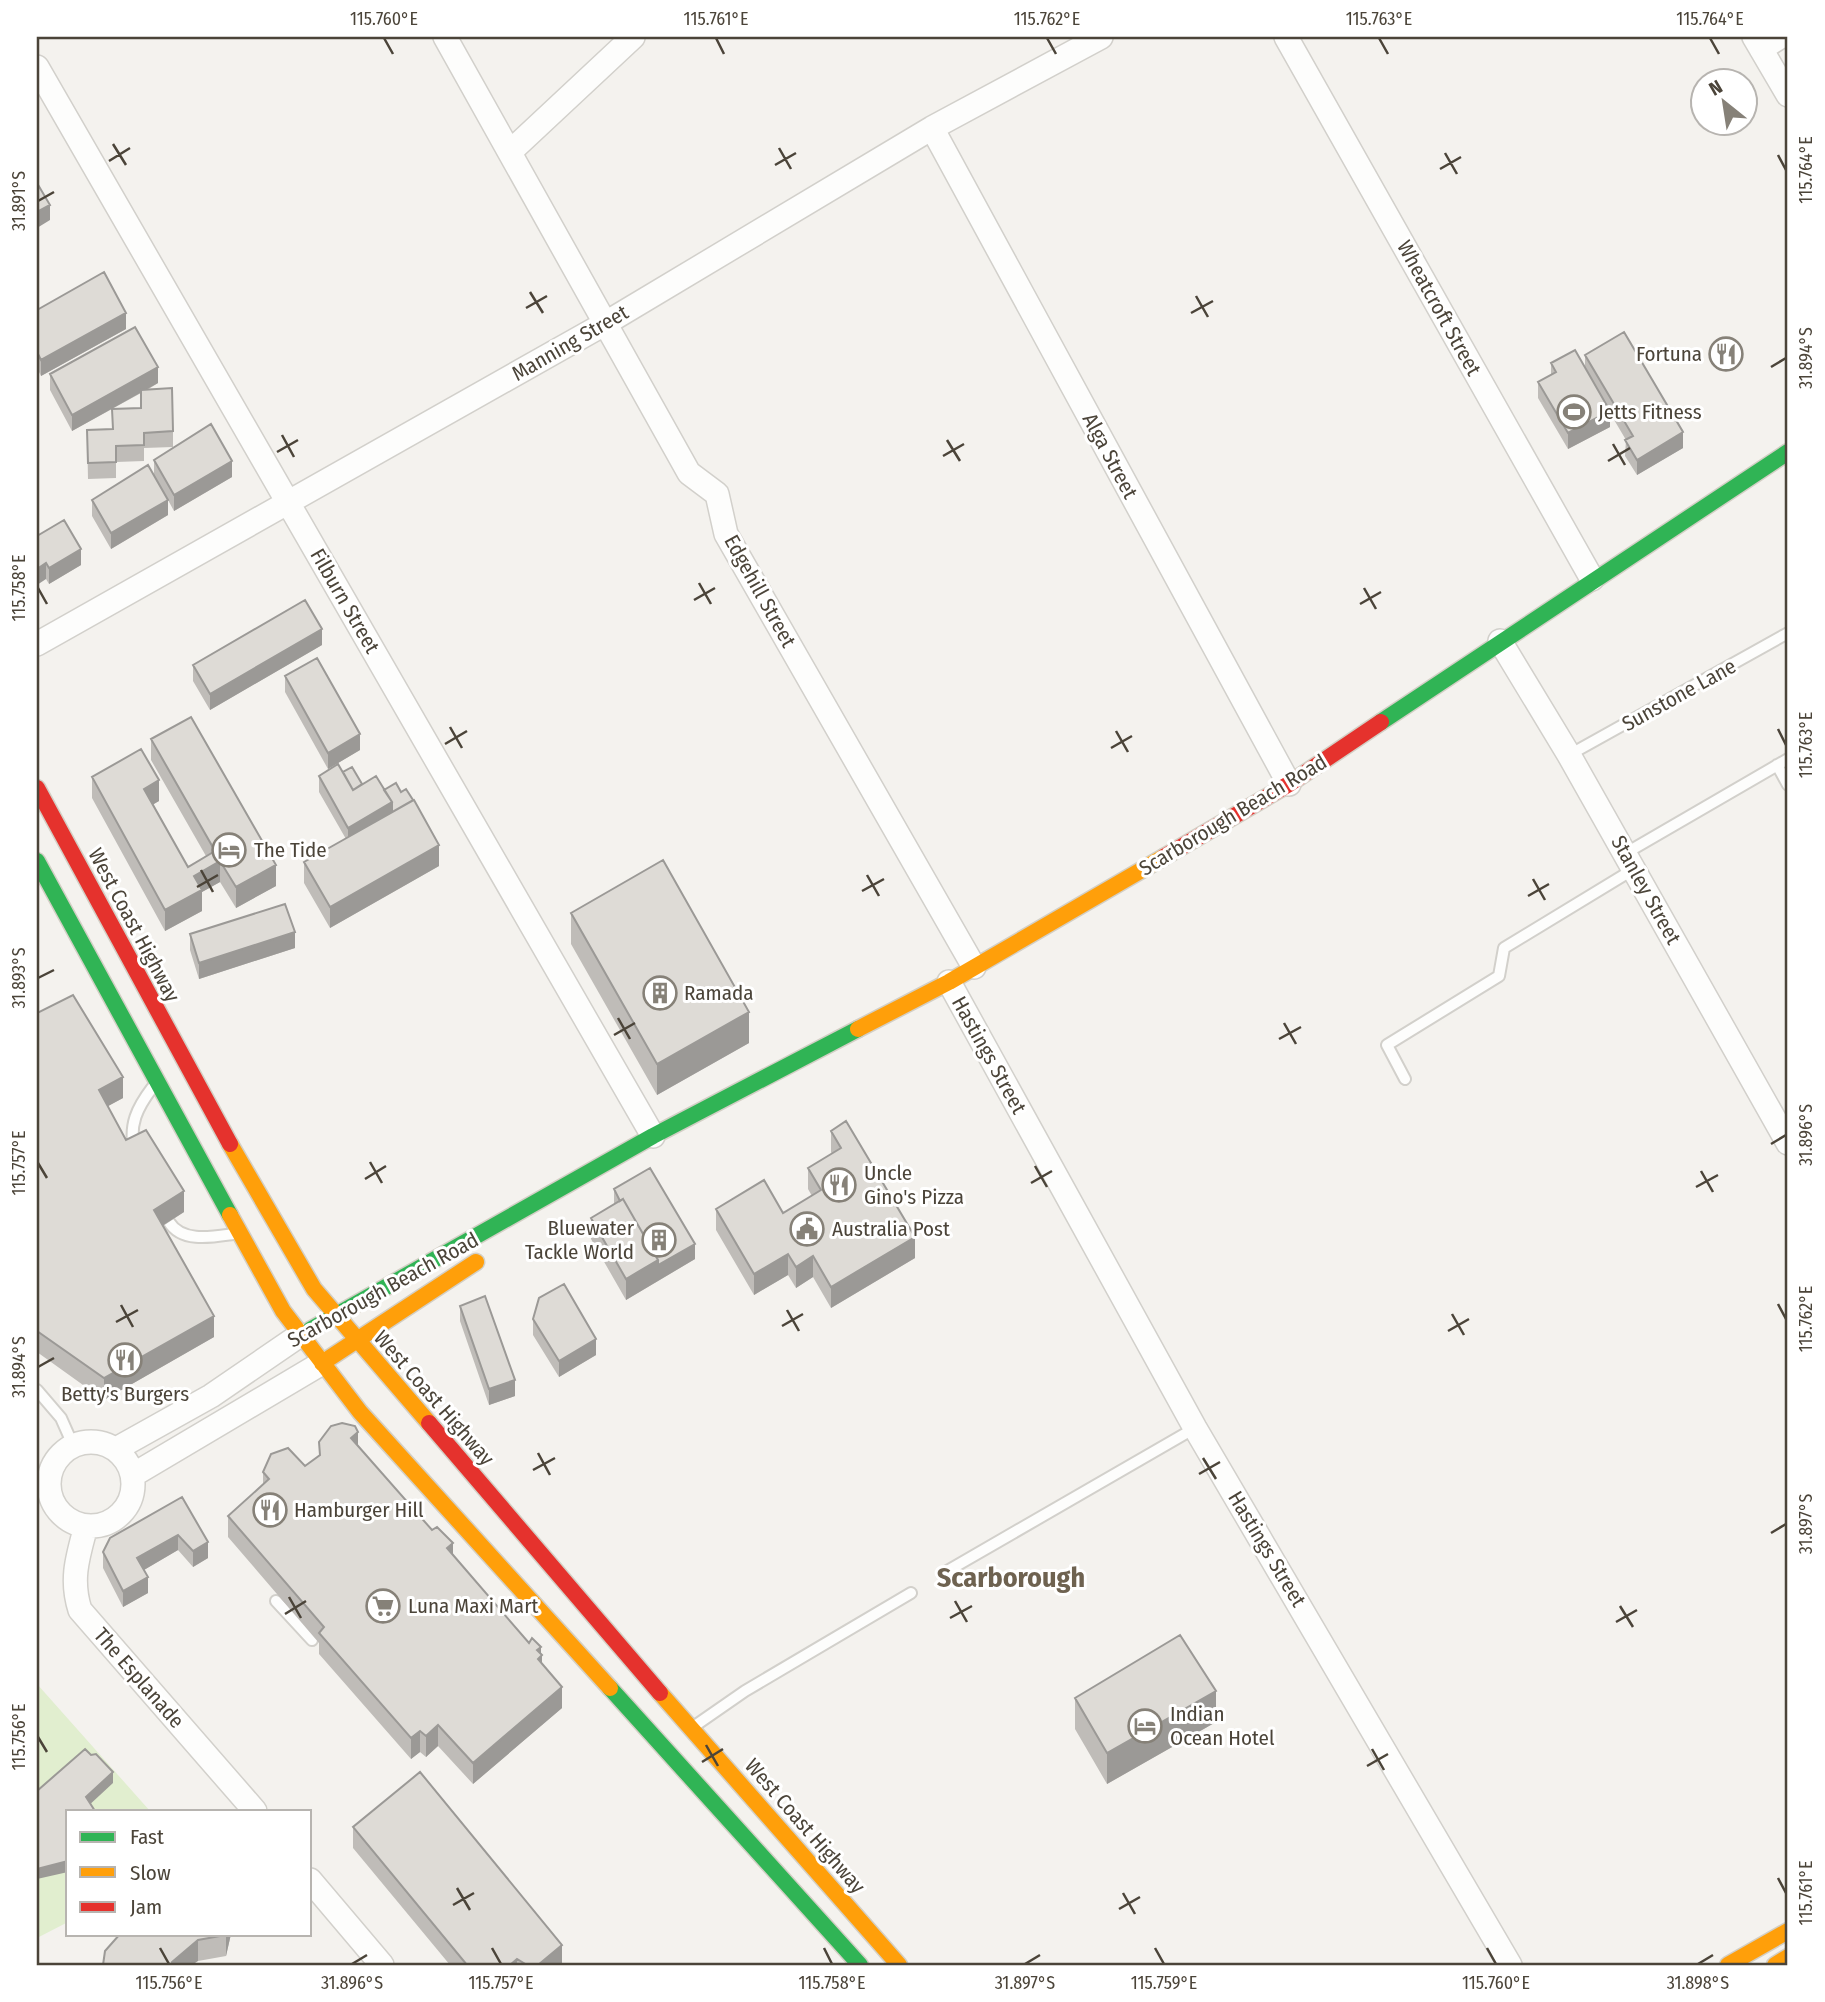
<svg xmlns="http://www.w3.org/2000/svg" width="1825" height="2002" font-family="'Fira Sans Condensed',sans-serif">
  <rect width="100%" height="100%" fill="#f4f2ee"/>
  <path fill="#e1eecf" d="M37,1684L150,1811H68V1922L37,1938Z"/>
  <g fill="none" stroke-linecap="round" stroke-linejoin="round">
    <defs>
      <path id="lane" d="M1569,755L1788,633
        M1777,765L1788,785
        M1626,853L1788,759
        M1405,1079L1387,1045L1499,976L1504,948L1634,869
        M134,1150C129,1124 137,1108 152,1088
        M169,1222C182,1243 212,1237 233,1234
        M37,1390L61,1418L73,1445
        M942,1574L1195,1428
        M276,1601L312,1640
        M696,1725L745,1691L911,1593"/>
      <path id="street" d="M445,37L689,473L717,494L726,534L974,967
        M1286,37L1592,579
        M1754,37L1788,95
        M1761,49L1780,37
        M37,67L653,1136
        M932,128L1289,784
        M511,151L633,37
        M1500,641L1569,755L1788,1143
        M37,644L606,323L932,128L1101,37
        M949,982L1195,1428L1510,1965
        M49 1484a42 42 0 1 1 84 0a42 42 0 1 1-84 0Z
        M116,1449L211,1396L300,1335
        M133,1475L322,1363
        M86,1526C78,1556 70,1579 80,1610L255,1811
        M310,1880L382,1965"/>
      <path id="fast" d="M1381,722L1788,452
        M37,861L230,1215
        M310,1330L653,1136L858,1029
        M610,1688L860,1965"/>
      <path id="slow" d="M858,1029L949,982L1164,857
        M230,1144L314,1289L429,1423
        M230,1215L283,1311L360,1412L610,1688
        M322,1363L476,1262
        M660,1693L899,1965
        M1728,1965L1788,1931
        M1775,1965L1788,1957"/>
      <path id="jam" d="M37,788L230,1144
        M1164,857L1289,784L1381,722
        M429,1423L660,1693"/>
    </defs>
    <use href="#lane" stroke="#d2d0cb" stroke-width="14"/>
    <use href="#street" stroke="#d2d0cb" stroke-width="26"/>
    <use href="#fast" stroke="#d3cfc5" stroke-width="19"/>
    <use href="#slow" stroke="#d3cfc5" stroke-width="19"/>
    <use href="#jam" stroke="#d3cfc5" stroke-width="19"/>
    <use href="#lane" stroke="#fdfdfc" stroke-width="10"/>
    <use href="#street" stroke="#fdfdfc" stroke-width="23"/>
    <use href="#fast" stroke="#30b455" stroke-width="16"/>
    <use href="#slow" stroke="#ff9f0a" stroke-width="16"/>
    <use href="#jam" stroke="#e5322d" stroke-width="16"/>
  </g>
  <path fill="#bfbcb8" d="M37,310L126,329L41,376L37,368Z
    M1585,355L1683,448L1637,475L1625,456L1626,440L1610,413V427L1568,449L1538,398V382L1551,375V363L1585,368Z
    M50,374L158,383L147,390L173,431V447L144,448V461L116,462V478L88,479L87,430L112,429V409L141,408V393L72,431L50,390Z
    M154,460L232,477L174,511L168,500V515L111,549L92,516V500L154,475Z
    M37,536L81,565L49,584L46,579Z
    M322,645L210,710L193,681V665Z
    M285,676L360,750L328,769L285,692Z
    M151,739L276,886L236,908L220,882L202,892V911L165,931L92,798V777L159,801L153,804L188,867L206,856L151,760Z
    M343,772L362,784L384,790L439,866L330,928L304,883V862L346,839L319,792V776Z
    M571,913L749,1043L657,1095L571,944Z
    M190,934L295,948L199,979L190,950Z
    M37,1013L123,1098L108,1106L126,1140L184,1212L163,1226L214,1337L104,1400L37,1352Z
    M831,1131L915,1258L831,1308L813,1277L796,1288L788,1275L754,1295L716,1230V1209L783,1213L812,1196L808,1189V1168L832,1154L831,1152Z
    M614,1189L695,1259L626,1300L591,1239V1218L614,1205Z
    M460,1306L515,1396L489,1405L460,1321Z
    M533,1319L596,1355L559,1377L533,1335Z
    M319,1442L358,1446L529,1643L541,1654L542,1664L562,1708L473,1784L438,1746L426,1757L420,1752L411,1759L319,1654V1643L228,1537V1516L263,1485V1472L305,1466L319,1456Z
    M182,1497L208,1558L193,1567L178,1550L144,1570L148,1593L123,1607L103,1568V1552Z
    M1075,1698L1216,1722L1107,1784L1075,1729Z
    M353,1827L562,1965H450L353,1848Z
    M231,1934L226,1956L198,1961L105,1951Z"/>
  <path fill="#9b9996" d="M50,205V220L37,228V212Z
    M126,313V329L41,376V360Z
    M158,367V383L72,431V415Z
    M1610,411V427L1568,449V433Z
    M1683,432V448L1637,475V460Z
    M232,461V477L174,511V495Z
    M168,500V515L111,549V533Z
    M81,549V565L49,584V568Z
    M46,563V579L37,585V569Z
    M322,629V645L210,710V694Z
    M360,734V750L328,769V753Z
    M159,780V801L144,810V789Z
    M392,802V813L348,843V828Z
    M439,845V866L330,928V907Z
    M220,861V882L202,892V911L165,931V910L194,876Z
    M276,865V886L236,908V887Z
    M295,932V948L199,979V963Z
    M749,1012V1043L657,1095V1064Z
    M123,1077V1098L99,1111V1090Z
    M184,1191V1212L154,1231V1210Z
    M915,1237V1258L831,1308V1287Z
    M695,1244V1259L626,1300V1279L658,1260Z
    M788,1254V1275L754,1295V1274Z
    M813,1256V1277L796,1288V1267Z
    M214,1316V1337L104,1400V1378Z
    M596,1339V1355L559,1377V1361Z
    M515,1380V1396L489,1405V1389Z
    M358,1432V1453L351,1438Z
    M178,1535V1550L137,1574V1558Z
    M208,1542V1558L193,1567V1551Z
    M453,1543V1564L447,1548Z
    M148,1577V1593L123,1607V1591Z
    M541,1647V1656L542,1655V1676L538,1680L537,1650Z
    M562,1687V1708L473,1784V1763Z
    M1216,1691V1722L1107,1784V1753Z
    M438,1725V1746L426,1757V1736Z
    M420,1731V1752L411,1759V1738Z
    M113,1772V1783L86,1808V1797Z
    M68,1861V1872L37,1879V1869Z
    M226,1934H231L226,1956Z
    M198,1940V1961L192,1965H171L172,1962Z
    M562,1945V1965H538Z
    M517,1959V1965H510Z"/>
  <path fill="#dedbd6" stroke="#9b9996" stroke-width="2" d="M37,183L50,205L37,212Z
    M104,272L126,313L41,360L37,352V310Z
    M135,327L158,367L72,415L50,374Z
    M1624,332L1683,432L1637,460L1625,440L1633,436L1585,355Z
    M1575,350L1610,411L1568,433L1538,382L1556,372L1551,363Z
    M172,388L173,431L144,433V445L116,446V462L88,463L87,430L113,429L112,409L141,408V390Z
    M211,424L232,461L174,495L154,460Z
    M148,465L168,500L111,533L92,500Z
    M64,520L81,549L49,568L46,563L37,569V536Z
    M305,600L322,629L210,694L193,665Z
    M317,658L360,734L328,753L285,676Z
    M191,717L276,865L236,887L220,861L194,876L202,890L165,910L92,777L141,749L159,780L144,789L188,867L215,851L151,739Z
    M338,764L353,790L376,776L392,802L348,828L319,776Z
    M352,767L362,784L353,790L343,772Z
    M396,783L401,792L406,789L413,800L392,812V802L384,790Z
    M414,800L439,845L330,907L304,862Z
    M663,860L749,1012L657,1064L571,913Z
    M285,904L295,932L199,963L190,934Z
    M73,995L123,1077L99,1090L126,1140L146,1130L184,1191L154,1210L214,1316L104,1378L37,1331V1013Z
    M846,1121L915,1237L831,1287L813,1256L796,1267L788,1254L754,1274L716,1209L764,1180L783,1213L821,1190L808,1168L841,1148L831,1131Z
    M650,1168L695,1244L658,1265V1260L623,1199L620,1201L614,1189Z
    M623,1199L658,1260L626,1279L591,1218Z
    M564,1284L596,1339L559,1361L533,1319L539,1298Z
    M485,1296L515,1380L489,1389L460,1306Z
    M342,1423L355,1426L358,1432L351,1438L432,1530L437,1527L453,1543L447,1548L529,1643L532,1638L541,1647L537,1650L542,1655L538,1659L562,1687L473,1763L438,1725L426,1736L420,1731L411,1738L319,1633L324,1627L228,1516L269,1479L263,1472L271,1454L288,1448L305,1466L320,1455L319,1442L331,1426Z
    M182,1497L208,1542L193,1551L178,1535L137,1558L148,1577L123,1591L103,1552L110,1538Z
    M1180,1635L1216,1691L1107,1753L1075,1698Z
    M85,1749L91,1755L96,1754L113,1772L86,1797L95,1811H68V1861L37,1869V1791Z
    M420,1772L562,1945L538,1965H527L517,1959L510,1965H467L353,1827Z
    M120,1934H226V1935L198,1940L172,1962L171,1965H103L105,1951Z"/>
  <path fill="none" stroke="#4b4439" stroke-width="2.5" d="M384,38L393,54M716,38L724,54M1047,38L1056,54M1379,38L1388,54M1710,38L1719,54M113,144L126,165M779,148L791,169M1445,153L1457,174M1778,155L1786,170M109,161L130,148M775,165L796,153M1440,169L1461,157M38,201L54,192M530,292L543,313M1196,296L1208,317M526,308L547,296M1191,313L1213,301M1771,367L1786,358M282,435L294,457M947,440L960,461M1613,444L1625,465M277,452L298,440M943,456L964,444M1608,461L1630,448M699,583L711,604M38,588L47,604M1364,588L1376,609M694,600L715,588M1360,604L1381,592M450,727L462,748M1778,729L1786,745M1116,731L1128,752M445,744L467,731M1111,748L1132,736M201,870L213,892M867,875L879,896M1533,879L1545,900M197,887L218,875M862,891L884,879M1528,896L1549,884M38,978L54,970M618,1018L630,1039M1284,1023L1296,1044M614,1035L635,1023M1279,1039L1301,1027M1771,1144L1786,1135M370,1162L382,1183M38,1163L47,1178M1035,1166L1047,1187M1701,1171L1713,1192M365,1179L386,1166M1031,1183L1052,1171M1696,1187L1718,1175M1778,1304L1786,1319M121,1305L133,1327M787,1310L799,1331M1452,1314L1464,1335M116,1322L138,1310M782,1326L803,1314M1448,1331L1469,1319M38,1367L54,1358M538,1453L550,1475M1203,1458L1216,1479M533,1470L555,1458M1199,1474L1220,1462M1771,1533L1786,1524M289,1597L301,1618M955,1601L967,1622M1620,1606L1633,1627M285,1614L306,1601M950,1618L972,1606M1616,1622L1637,1610M38,1737L47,1752M706,1745L718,1766M1372,1749L1384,1770M702,1762L723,1749M1367,1766L1388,1754M1778,1878L1786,1893M457,1888L470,1910M1123,1893L1135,1914M453,1905L474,1893M1119,1909L1140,1897M160,1948L169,1964M492,1948L501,1964M824,1948L832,1964M1155,1948L1164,1964M1487,1948L1496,1964M352,1964L367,1955M1025,1964L1040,1955M1698,1964L1713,1955"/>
  <defs>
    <symbol id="restaurant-ring" viewBox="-11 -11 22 22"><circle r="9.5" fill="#fff" stroke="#868178" stroke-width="1.5"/><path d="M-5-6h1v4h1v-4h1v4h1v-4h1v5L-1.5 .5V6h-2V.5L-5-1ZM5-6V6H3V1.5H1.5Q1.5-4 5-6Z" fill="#868178"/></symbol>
    <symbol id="stadium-ring" viewBox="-11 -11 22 22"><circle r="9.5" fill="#fff" stroke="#868178" stroke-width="1.5"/><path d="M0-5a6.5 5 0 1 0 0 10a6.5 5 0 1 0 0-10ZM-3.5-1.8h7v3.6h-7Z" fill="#868178"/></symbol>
    <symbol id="hotel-ring" viewBox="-11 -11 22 22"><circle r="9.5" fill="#fff" stroke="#868178" stroke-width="1.5"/><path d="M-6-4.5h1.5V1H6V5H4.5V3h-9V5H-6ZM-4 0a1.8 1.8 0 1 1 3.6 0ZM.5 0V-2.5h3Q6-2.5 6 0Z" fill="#868178"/></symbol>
    <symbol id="building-ring" viewBox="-11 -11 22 22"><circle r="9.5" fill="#fff" stroke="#868178" stroke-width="1.5"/><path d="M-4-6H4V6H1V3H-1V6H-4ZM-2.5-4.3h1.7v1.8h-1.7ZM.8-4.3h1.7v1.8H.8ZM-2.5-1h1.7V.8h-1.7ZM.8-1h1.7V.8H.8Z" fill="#868178"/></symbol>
    <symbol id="civic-ring" viewBox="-11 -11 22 22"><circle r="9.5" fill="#fff" stroke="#868178" stroke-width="1.5"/><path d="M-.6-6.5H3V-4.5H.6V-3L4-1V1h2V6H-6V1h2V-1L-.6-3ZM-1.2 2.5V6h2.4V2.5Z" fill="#868178"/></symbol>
    <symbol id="supermarket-ring" viewBox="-11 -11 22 22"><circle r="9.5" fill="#fff" stroke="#868178" stroke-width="1.5"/><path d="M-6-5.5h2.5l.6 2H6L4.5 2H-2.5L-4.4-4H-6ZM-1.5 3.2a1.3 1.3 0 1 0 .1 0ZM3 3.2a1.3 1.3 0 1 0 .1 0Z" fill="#868178"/></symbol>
  </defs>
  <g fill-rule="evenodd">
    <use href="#restaurant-ring" x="1707" y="335" width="38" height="38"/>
    <use href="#stadium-ring" x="1555" y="393" width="38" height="38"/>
    <use href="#hotel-ring" x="210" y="831" width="38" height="38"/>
    <use href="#building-ring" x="641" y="974" width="38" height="38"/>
    <use href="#restaurant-ring" x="820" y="1166" width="38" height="38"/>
    <use href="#civic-ring" x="788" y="1210" width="38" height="38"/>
    <use href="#building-ring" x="640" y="1221" width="38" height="38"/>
    <use href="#restaurant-ring" x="106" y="1341" width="38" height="38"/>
    <use href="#restaurant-ring" x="251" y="1491" width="38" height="38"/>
    <use href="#supermarket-ring" x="364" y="1587" width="38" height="38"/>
    <use href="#hotel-ring" x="1126" y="1707" width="38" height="38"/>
  </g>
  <g text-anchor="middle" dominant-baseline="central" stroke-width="6" stroke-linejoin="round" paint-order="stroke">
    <g font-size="21" fill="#4b4439" stroke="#fff">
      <text transform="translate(1439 308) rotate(61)">Wheatcroft Street</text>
      <text transform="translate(570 343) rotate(-30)">Manning Street</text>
      <text transform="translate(1110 456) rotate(62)">Alga Street</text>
      <text transform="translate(760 591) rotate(61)">Edgehill Street</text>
      <text transform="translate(345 601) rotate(60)">Filburn Street</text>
      <text transform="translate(1679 695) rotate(-29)">Sunstone Lane</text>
      <text transform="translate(1233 815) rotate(-31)">Scarborough Beach Road</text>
      <text transform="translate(1646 890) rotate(61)">Stanley Street</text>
      <text transform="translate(134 925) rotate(62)">West Coast Highway</text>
      <text transform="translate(989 1055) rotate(61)">Hastings Street</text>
      <text transform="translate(383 1290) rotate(-29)">Scarborough Beach Road</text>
      <text transform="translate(434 1398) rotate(49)">West Coast Highway</text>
      <text transform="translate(1267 1549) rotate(59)">Hastings Street</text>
      <text transform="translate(139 1678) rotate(49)">The Esplanade</text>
      <text transform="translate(805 1826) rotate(49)">West Coast Highway</text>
    </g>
    <g font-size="21" fill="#4b4439" stroke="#fff" text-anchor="start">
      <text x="1702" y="354" text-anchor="end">Fortuna</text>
      <text x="1598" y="412">Jetts Fitness</text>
      <text x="254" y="850">The Tide</text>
      <text x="684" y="993">Ramada</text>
      <text x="864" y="1173">Uncle<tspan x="864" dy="24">Gino's Pizza</tspan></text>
      <text x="634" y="1228" text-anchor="end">Bluewater<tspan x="634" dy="24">Tackle World</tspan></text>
      <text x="832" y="1229">Australia Post</text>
      <text x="125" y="1394" text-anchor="middle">Betty's Burgers</text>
      <text x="294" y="1510">Hamburger Hill</text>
      <text x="408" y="1606">Luna Maxi Mart</text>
      <text x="1170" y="1714">Indian<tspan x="1170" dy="24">Ocean Hotel</tspan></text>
    </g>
    <g font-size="28" font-weight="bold" fill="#6e6250" stroke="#fff">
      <text x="1011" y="1577">Scarborough</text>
    </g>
  </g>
  <rect width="1825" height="2002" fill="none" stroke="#ffffff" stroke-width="77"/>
  <rect x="66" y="1810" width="245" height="126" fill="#ffffff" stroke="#b7b4b0" stroke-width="2"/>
  <rect x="80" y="1832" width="35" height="10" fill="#30b455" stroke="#b7b4b0" stroke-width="2"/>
  <text x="130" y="1844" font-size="21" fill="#4b4439">Fast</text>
  <rect x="80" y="1867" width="35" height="10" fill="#ff9f0a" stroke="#b7b4b0" stroke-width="2"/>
  <text x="130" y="1880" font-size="21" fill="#4b4439">Slow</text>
  <rect x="80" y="1902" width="35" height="10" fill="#e5322d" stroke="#b7b4b0" stroke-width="2"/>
  <text x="130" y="1914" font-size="21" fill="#4b4439">Jam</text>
  <g transform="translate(1724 102) rotate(330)"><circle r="33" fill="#ffffff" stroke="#b7b4b0" stroke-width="2"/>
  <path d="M0-5L12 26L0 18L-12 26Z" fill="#868178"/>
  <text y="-10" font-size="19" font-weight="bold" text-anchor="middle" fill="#4b4439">N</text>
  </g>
  <rect x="38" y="38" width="1748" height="1926" fill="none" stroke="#4b4439" stroke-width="2.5"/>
  <g font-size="18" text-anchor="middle" fill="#4b4439">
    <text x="384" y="25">115.760°E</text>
    <text x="716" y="25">115.761°E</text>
    <text x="1047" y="25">115.762°E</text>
    <text x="1379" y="25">115.763°E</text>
    <text x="1710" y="25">115.764°E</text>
    <text transform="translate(1806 170) rotate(-90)" y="6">115.764°E</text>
    <text transform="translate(19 201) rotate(-90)" y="6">31.891°S</text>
    <text transform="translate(1806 358) rotate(-90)" y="6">31.894°S</text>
    <text transform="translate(19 588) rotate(-90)" y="6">115.758°E</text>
    <text transform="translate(1806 745) rotate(-90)" y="6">115.763°E</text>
    <text transform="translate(19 978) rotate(-90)" y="6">31.893°S</text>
    <text transform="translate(1806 1135) rotate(-90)" y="6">31.896°S</text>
    <text transform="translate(19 1163) rotate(-90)" y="6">115.757°E</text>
    <text transform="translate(1806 1319) rotate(-90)" y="6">115.762°E</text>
    <text transform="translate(19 1367) rotate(-90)" y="6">31.894°S</text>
    <text transform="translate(1806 1524) rotate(-90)" y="6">31.897°S</text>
    <text transform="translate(19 1737) rotate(-90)" y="6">115.756°E</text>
    <text transform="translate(1806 1893) rotate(-90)" y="6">115.761°E</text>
    <text x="169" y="1989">115.756°E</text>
    <text x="352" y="1989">31.896°S</text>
    <text x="501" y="1989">115.757°E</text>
    <text x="832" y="1989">115.758°E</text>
    <text x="1025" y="1989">31.897°S</text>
    <text x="1164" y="1989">115.759°E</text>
    <text x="1496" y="1989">115.760°E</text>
    <text x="1698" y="1989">31.898°S</text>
  </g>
</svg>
